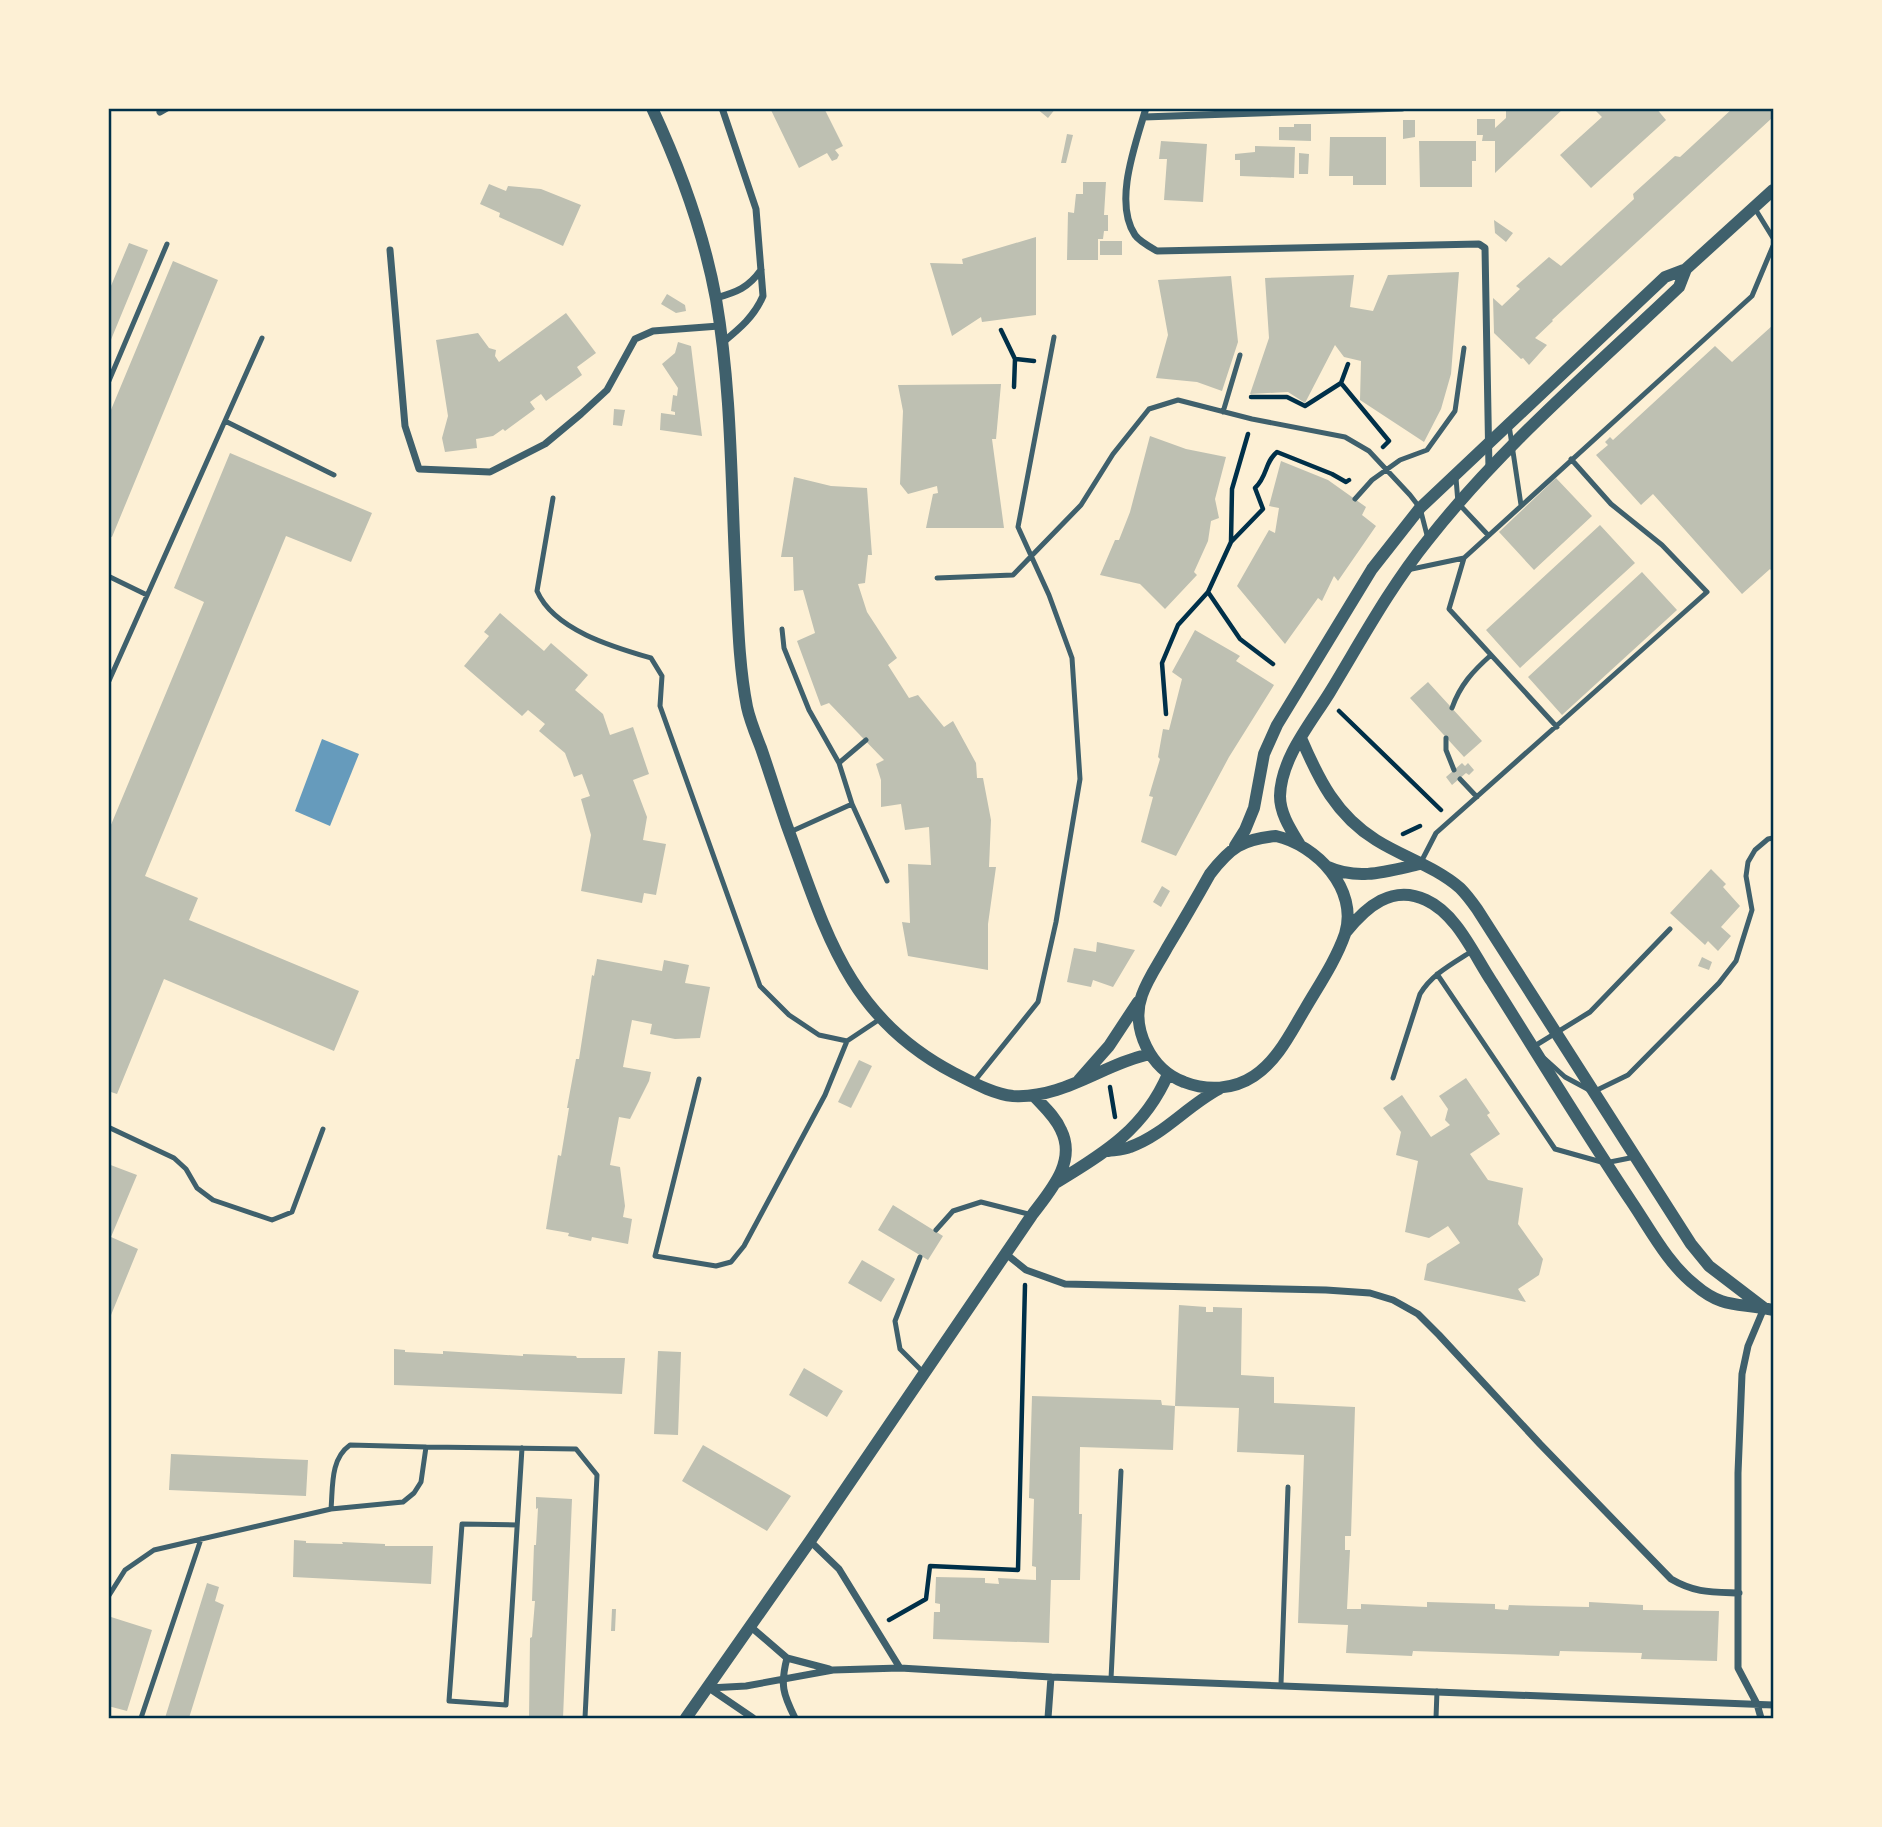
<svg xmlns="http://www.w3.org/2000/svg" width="1882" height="1827" font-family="'Asap Condensed',sans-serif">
  <rect width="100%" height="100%" fill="#fdf0d5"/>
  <path fill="#669bbc" d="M322,739L359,754L330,826L295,811Z"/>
  <path fill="#bec0b2" d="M770,108H824L843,146L835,150L839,155L837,159L832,161L827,153L799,168Z
    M1036,108H1056L1048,118Z
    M1506,108H1564L1495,173V141H1482L1483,135H1477V119H1495V128L1506,118Z
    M1593,108H1656L1666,120L1591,188L1560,155L1602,117Z
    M1733,108H1773V120L1772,118L1552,320L1553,321L1535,338L1547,345L1529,365L1523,358L1521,359L1494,333L1493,298L1502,306L1520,289L1516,286L1549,257L1561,266L1634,199L1633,194L1675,156L1680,157Z
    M1403,120H1415V137L1403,139Z
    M1294,124H1311V141L1279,140V127H1294Z
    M1067,134L1073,135L1066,163H1061Z
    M1330,137H1386V185H1353V176H1329Z
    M1161,141L1207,144L1203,202L1164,200L1167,159H1159Z
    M1419,141H1476V161H1472V187H1420Z
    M1255,146L1295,147L1294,178L1240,176V160H1235V154L1255,152Z
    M1299,153L1309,154L1308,174H1299Z
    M1083,182H1106L1104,215H1108V231H1104L1103,239H1098V260H1067L1068,212L1074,213L1076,194H1083Z
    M489,184L506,191L508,186L541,189L581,205L563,246L499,217L500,213L480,204Z
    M1494,220L1513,233L1506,242L1495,233Z
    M1036,237V315L982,322L981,317L952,336L930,263L963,264L962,259Z
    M1100,241H1122V255H1100Z
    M129,243L148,250L108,347V293Z
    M173,261L218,280L112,537L108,536V417Z
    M1459,272L1451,374L1441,409L1424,442L1360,400L1361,361L1344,357L1335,345L1305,403L1288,392L1250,394L1269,338L1265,278L1354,275L1350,307L1373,311L1388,275Z
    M1231,276L1238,342L1222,391L1197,382L1156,378L1168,335L1158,280Z
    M667,294L685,305L686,311L676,313L661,304Z
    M566,313L596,353L577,367L582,375L546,401L541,394L530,402L535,409L505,431L503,429L493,436L476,439L477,448L445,452L442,438L448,416L436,340L478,333L489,348L496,350L495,356L499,362Z
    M1773,325V573L1770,569L1742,594L1653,494L1641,505L1596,455L1608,445L1605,442L1610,437L1613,440L1715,346L1732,362Z
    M678,342L691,346L702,436L660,430L661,413L675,415V412L671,411L673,395L677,396L678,388L662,364L675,353Z
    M1001,384L996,439H992L1004,528H926L933,494L938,493L937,486L908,494L900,484L903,411L898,385Z
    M614,409L625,410L622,426L613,425Z
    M1150,436L1186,449L1226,457L1215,499L1219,518L1211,521L1208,541L1194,572L1197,575L1165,609L1140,584L1100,575L1115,540H1119L1130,512Z
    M230,453L372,513L351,562L286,536L145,876L198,898L189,920L359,991L334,1051L164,979L117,1094L108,1091V832L204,602L174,588Z
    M1281,461L1328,480L1366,507L1362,515L1376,526L1338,581L1334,576L1322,601L1318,598L1285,644L1237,586L1269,530L1275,533L1279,508L1269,506Z
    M794,477L831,486L867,488L872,555H868L865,583L858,584L867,612L897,658L888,665L909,698L918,695L944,727L953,721L976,763L977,778H983L991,820L989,867H996L988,924V970L908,956L902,922L910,923L908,864L931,865L929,827L905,830L901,804L881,807V780L876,764L884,760L829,703L821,706L797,641L815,633L803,590L794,591L793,557H781Z
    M1556,478L1592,516L1534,570L1499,532Z
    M1600,525L1635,563L1520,668L1486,630Z
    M1642,572L1677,610L1562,715L1528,677Z
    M500,613L544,651L551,643L588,675L575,690L603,714L610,735L633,727L649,774L633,780L647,817L643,840L666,844L656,895L644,893L642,903L581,891L591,835L581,799L590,796L582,774L574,777L565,753L539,731L545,724L528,710L522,716L464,666L489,636L484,632Z
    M1195,630L1240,656L1236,661L1274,685L1229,757L1176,856L1141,842L1153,797L1149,796L1160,759L1158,757L1163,729L1169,730L1182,679L1172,672Z
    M1428,682L1482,741L1464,757L1410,698Z
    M1462,763L1465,766L1468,763L1474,770L1469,775L1466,773L1452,785L1446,777Z
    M1711,869L1726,884L1723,887L1740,906L1721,927L1731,936L1718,951L1708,941L1705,945L1670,913Z
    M1162,886L1170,891L1161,907L1153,902Z
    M1097,942L1135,950L1113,987L1093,980L1091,987L1067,982L1074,948L1096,952Z
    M1702,957L1712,962L1709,970L1698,966Z
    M597,959L662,971L664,960L689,965L685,983L710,987L700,1038L675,1039L650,1034L652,1024L632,1020L623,1067L651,1072L649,1081L630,1119L619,1117L610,1165L620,1167L625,1206L623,1217L632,1219L628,1244L592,1237L591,1241L568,1236L569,1233L546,1229L558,1155L561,1156L569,1108H567L576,1059H579L592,975L594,976Z
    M859,1060L872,1066L851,1108L838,1102Z
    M1466,1078L1490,1113L1487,1115L1500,1134L1470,1154L1488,1180L1523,1188L1518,1224L1543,1259L1539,1275L1518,1289L1526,1302L1424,1280L1427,1264L1460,1243L1448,1226L1429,1238L1405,1232L1418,1161L1396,1155L1401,1132L1383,1108L1402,1095L1431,1137L1450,1125L1445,1120L1448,1109L1439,1096Z
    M108,1164L137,1175L111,1237L138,1249L109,1320Z
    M893,1205L943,1236L928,1260L878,1230Z
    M862,1260L895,1279L881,1302L848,1283Z
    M1179,1305L1206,1307V1312H1213V1307L1242,1308L1241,1375L1274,1377V1403L1355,1407L1351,1536H1345V1550H1350L1347,1609H1361V1604L1427,1607V1602L1495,1604V1609L1508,1610L1509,1605L1589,1607V1602L1643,1605V1610L1719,1611L1717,1661L1641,1659L1642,1653L1560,1651L1559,1656L1413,1651L1412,1656L1346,1653L1348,1625L1298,1623L1304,1455L1237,1452L1239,1408L1175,1406Z
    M394,1349L405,1350V1352L443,1354V1351L523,1356V1354L576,1356L577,1358H625L622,1394L394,1385Z
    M658,1351L681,1352L678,1435L654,1434Z
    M804,1368L843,1391L827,1417L789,1395Z
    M1032,1396L1161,1400L1162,1405L1175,1406L1173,1450L1080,1447L1079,1514H1082L1080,1580H1051L1049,1643L933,1639L934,1612H940V1604L935,1603L936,1577L985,1578V1583L999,1584L998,1578L1036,1580V1567L1032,1566L1034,1499L1029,1498Z
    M703,1445L791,1496L767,1531L682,1481Z
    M171,1454L308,1460L306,1496L169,1490Z
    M536,1497L572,1499L563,1718H529L530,1638L532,1637L535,1601H532L534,1545H536L538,1508L536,1509Z
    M294,1540L306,1541V1543L343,1544L342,1542L385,1544V1546H433L431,1584L293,1577Z
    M207,1583L219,1587L215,1601L224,1605L189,1718H165Z
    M612,1609H616L615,1631H611Z
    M111,1617L152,1630L127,1711L108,1706V1626Z"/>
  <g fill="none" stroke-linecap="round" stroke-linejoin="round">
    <path stroke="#003049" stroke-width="4.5" d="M1001,330L1015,359L1014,387
      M1015,359L1034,361
      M1348,364L1341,383L1389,441L1383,447
      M1251,397H1287L1305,406L1341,383
      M1231,542L1263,509L1255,488C1268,476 1264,463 1277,452L1332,474L1346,482L1349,480
      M1208,592L1240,639L1273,664
      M1339,711L1441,810
      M1166,714L1162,663L1178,625L1208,592L1231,542L1232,489L1248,434
      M1403,834L1420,826
      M1110,1087L1115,1117
      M889,1620L926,1599L930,1566L1018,1570L1025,1285"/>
    <path stroke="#3f606c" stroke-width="5" d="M1754,207L1773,238
      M108,383L167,244
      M1223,412L1240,355
      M225,421L334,475
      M1509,425L1521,505
      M1456,478L1458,503L1488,535
      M553,498L537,591C554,630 613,647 651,658L662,676L660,706L760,986L789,1015L819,1035L847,1041L880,1019
      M1355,499L1372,480L1400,460L1427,450L1455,411L1464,348
      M1464,558L1449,609L1557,727
      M1407,570L1464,558L1752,296L1773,246
      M108,576L147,595
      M937,578L1013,575L1081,505L1113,454L1149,409L1178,400L1252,419L1345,437L1369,451L1410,495L1420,508L1428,539
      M782,629L784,648L809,710L839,763L852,804L887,881
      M108,683L262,338
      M1452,708C1460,685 1473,671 1491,655
      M1446,738V750L1454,770
      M839,763L866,740
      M1460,779L1477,797
      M790,832L852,804
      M1420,864L1436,833L1707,592L1662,545L1611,504L1571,459
      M1437,974L1555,1149L1605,1163L1635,1157
      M1533,1047L1590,1012L1670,929
      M1545,1059L1565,1077L1593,1092L1628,1075L1719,983L1736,961L1752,910L1746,876L1748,862L1755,850L1768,839L1773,838
      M1393,1078L1420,994C1432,974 1452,964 1472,951
      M699,1079L655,1256L716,1266L731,1262L744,1246L825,1095L847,1041
      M973,1083L1038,1002L1056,922L1080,779L1072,658L1049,595L1018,527L1054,337
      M108,1127L174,1158L186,1169L197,1188L213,1200L272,1220L292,1212L323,1129
      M936,1230L953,1211L981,1202L1032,1215
      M920,1257L895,1321L900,1349L923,1372
      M331,1509C333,1487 330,1459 350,1445L426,1447
      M517,1525L462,1524L449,1701L506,1705L522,1448
      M108,1597L125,1570L154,1550L331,1509L403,1502L414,1493L421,1482L426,1447L576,1449L597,1475L585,1718
      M1111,1679L1121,1471
      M1281,1684L1288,1487
      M141,1718L201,1539
      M1436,1718L1437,1691"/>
    <path stroke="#3f606c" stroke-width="7" d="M722,108L756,209L763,296C754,317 739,329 722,343
      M1146,108C1136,143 1113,202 1135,235C1139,241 1150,247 1157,251L1479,244L1485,248L1489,470
      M160,112L167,108
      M1144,117L1402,108
      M390,250L405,426L419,469L490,472L545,444L581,414L607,390L635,339L653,331L719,326
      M716,298C737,292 748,288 761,270
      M1006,1254L1026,1270L1065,1284L1326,1290L1370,1293L1393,1300L1418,1314L1439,1335L1540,1444L1671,1579C1695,1593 1711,1592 1739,1593
      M810,1541L839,1569L900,1668L1051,1677L1773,1705
      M751,1627L787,1658L829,1669
      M787,1658C780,1685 783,1694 795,1718
      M709,1688L746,1686L833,1670L900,1668
      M709,1688L753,1718
      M1048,1718L1051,1677
      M1761,1718L1757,1704L1738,1668V1473L1742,1374L1748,1346L1764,1308"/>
    <path stroke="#3f606c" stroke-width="12" d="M652,108C680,168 704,234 716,299C732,392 731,487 736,581C738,623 739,666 747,707C750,721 756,735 761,748C770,774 778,800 787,826C826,932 847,1017 954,1073C972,1082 993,1094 1013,1096C1064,1099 1103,1064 1150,1054
      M1301,738C1319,780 1336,815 1376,840C1403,857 1436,867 1460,888C1466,894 1472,902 1477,909L1691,1244L1709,1266L1764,1308
      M1276,836C1316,845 1359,889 1345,934C1336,960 1319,985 1305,1009C1291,1032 1278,1060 1254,1076C1233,1090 1207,1091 1184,1082C1151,1070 1130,1028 1142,995C1148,978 1159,963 1167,948C1182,923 1196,899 1210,874C1230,848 1242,839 1276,836Z
      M1300,845C1291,830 1280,814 1280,796C1281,758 1311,723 1330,692C1361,641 1390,587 1428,540C1500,448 1594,368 1679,287L1686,269
      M1235,846L1245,830L1254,808L1264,754L1277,725L1372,569L1420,508L1665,277L1686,269L1773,190
      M1328,867C1359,881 1388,871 1420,864
      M1346,932C1366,907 1392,884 1426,900C1457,914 1474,955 1492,982C1538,1055 1583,1129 1631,1201C1650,1229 1668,1264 1695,1285C1724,1310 1740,1302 1773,1310
      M1079,1080L1109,1046L1138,1002
      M1108,1151C1115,1150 1124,1150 1130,1147C1164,1135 1188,1105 1219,1089
      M1057,1182C1105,1153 1145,1128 1168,1074
      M686,1718L810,1541L1032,1215C1050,1191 1077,1162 1061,1130C1055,1116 1043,1106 1033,1095"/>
  </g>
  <rect width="1882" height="1827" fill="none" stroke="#fdf0d5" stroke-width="220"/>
  <rect x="110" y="110" width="1662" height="1607" fill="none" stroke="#003049" stroke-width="2.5"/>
</svg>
